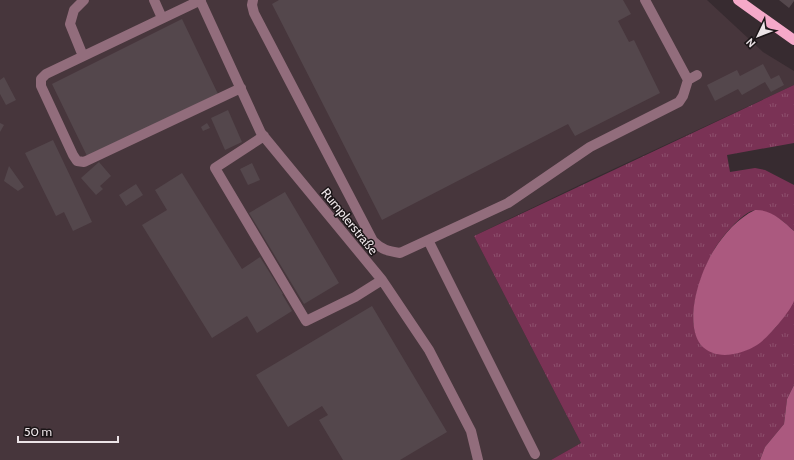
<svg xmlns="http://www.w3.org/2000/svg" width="794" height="460" font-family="Cabin,sans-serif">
  <defs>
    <pattern id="grass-tufts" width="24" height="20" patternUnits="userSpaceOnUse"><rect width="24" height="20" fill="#7a3255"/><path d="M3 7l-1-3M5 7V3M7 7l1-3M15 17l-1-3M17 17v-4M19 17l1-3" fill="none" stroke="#8d506d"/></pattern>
  </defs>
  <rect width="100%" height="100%" fill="#372b30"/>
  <path fill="#47363c" d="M0,0H707L763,52L794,71V85L592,179L474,236L581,443L551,460H0Z"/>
  <path fill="url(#grass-tufts)" d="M794,85V143L727,155L730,172L755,168L765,170L794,185V231C784,222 777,215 764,212C761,212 757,210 755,210C742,212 720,239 714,250C702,270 686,315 697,337C698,339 700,343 702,344C704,347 709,348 713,349C722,354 725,356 735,353C763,348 781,323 794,300V385L787,399L784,424L765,447L760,460H551L581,443L474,236Z"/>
  <path fill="#ab597f" d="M755,210C771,209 783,221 794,231C794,248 794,265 794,283C794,288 794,296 794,301C790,312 767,339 757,345C741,355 715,361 701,345C683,322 700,272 714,250C724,234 738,218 755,210Z
    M794,385V460H760L765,447L784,424L787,399Z"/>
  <path fill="#54474c" d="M279,0H623L631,14L618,21L629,42L634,40L660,93L575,136L568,124L382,220L272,4Z
    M779,0H794V1L789,8Z
    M182,19L218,94L87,156L52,84Z
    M763,64L771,79L779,75L784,85L771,92L765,82L742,95L738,89L715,101L707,85L737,70L740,76Z
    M4,77L16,100L6,105L0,94V80Z
    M228,110L242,142L225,150L211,118Z
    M0,123L4,125L0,132Z
    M207,123L210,128L203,131L201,127Z
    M53,140L92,222L73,231L64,212L56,216L25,153Z
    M99,162L111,176L100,186L103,189L96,195L81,178Z
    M252,163L260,180L248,185L240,169Z
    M9,166L24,187L18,191L4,181Z
    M182,173L242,269L260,257L283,294H282L292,311L257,333L247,316L212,338L142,225L167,210L155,190Z
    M136,184L143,195L126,206L119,195Z
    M285,192L339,283L304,304L249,213Z
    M372,306L447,432L400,460H343L319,420L328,415L322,406L288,427L256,375Z"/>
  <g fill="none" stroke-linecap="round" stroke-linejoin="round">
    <path stroke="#926d7c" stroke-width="10" d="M154,0L162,18
      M200,0L261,133L382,280L429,350L471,431L478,460
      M201,0L46,74L41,79V86L73,155L77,161L84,162L241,88
      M253,0L252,5L254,13L373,241C382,250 388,251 400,253L508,203L590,147L679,102L683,96L688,80L697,75
      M645,0L688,80
      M83,56L70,24L74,10L84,0
      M264,136L215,168L306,321L355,297L382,280
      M428,240L535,454"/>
    <path stroke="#f5a9c9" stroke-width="10" d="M738,0L794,40"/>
  </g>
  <g text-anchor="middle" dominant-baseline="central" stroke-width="3" stroke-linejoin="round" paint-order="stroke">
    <g font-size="13" fill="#ece4e7" stroke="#1b1517">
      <text transform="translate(350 221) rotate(51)">Rumplerstraße</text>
    </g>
  </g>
  <g transform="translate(758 36) rotate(227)" stroke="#1b1517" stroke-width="3" paint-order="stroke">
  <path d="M0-3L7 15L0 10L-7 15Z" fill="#ece4e7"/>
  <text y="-6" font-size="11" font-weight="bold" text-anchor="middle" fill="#ece4e7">N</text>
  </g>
  <path d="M18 436v6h100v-6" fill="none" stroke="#ece4e7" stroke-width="2"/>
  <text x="24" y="436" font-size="12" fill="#ece4e7" stroke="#1b1517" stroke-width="3" paint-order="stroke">50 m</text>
</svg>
